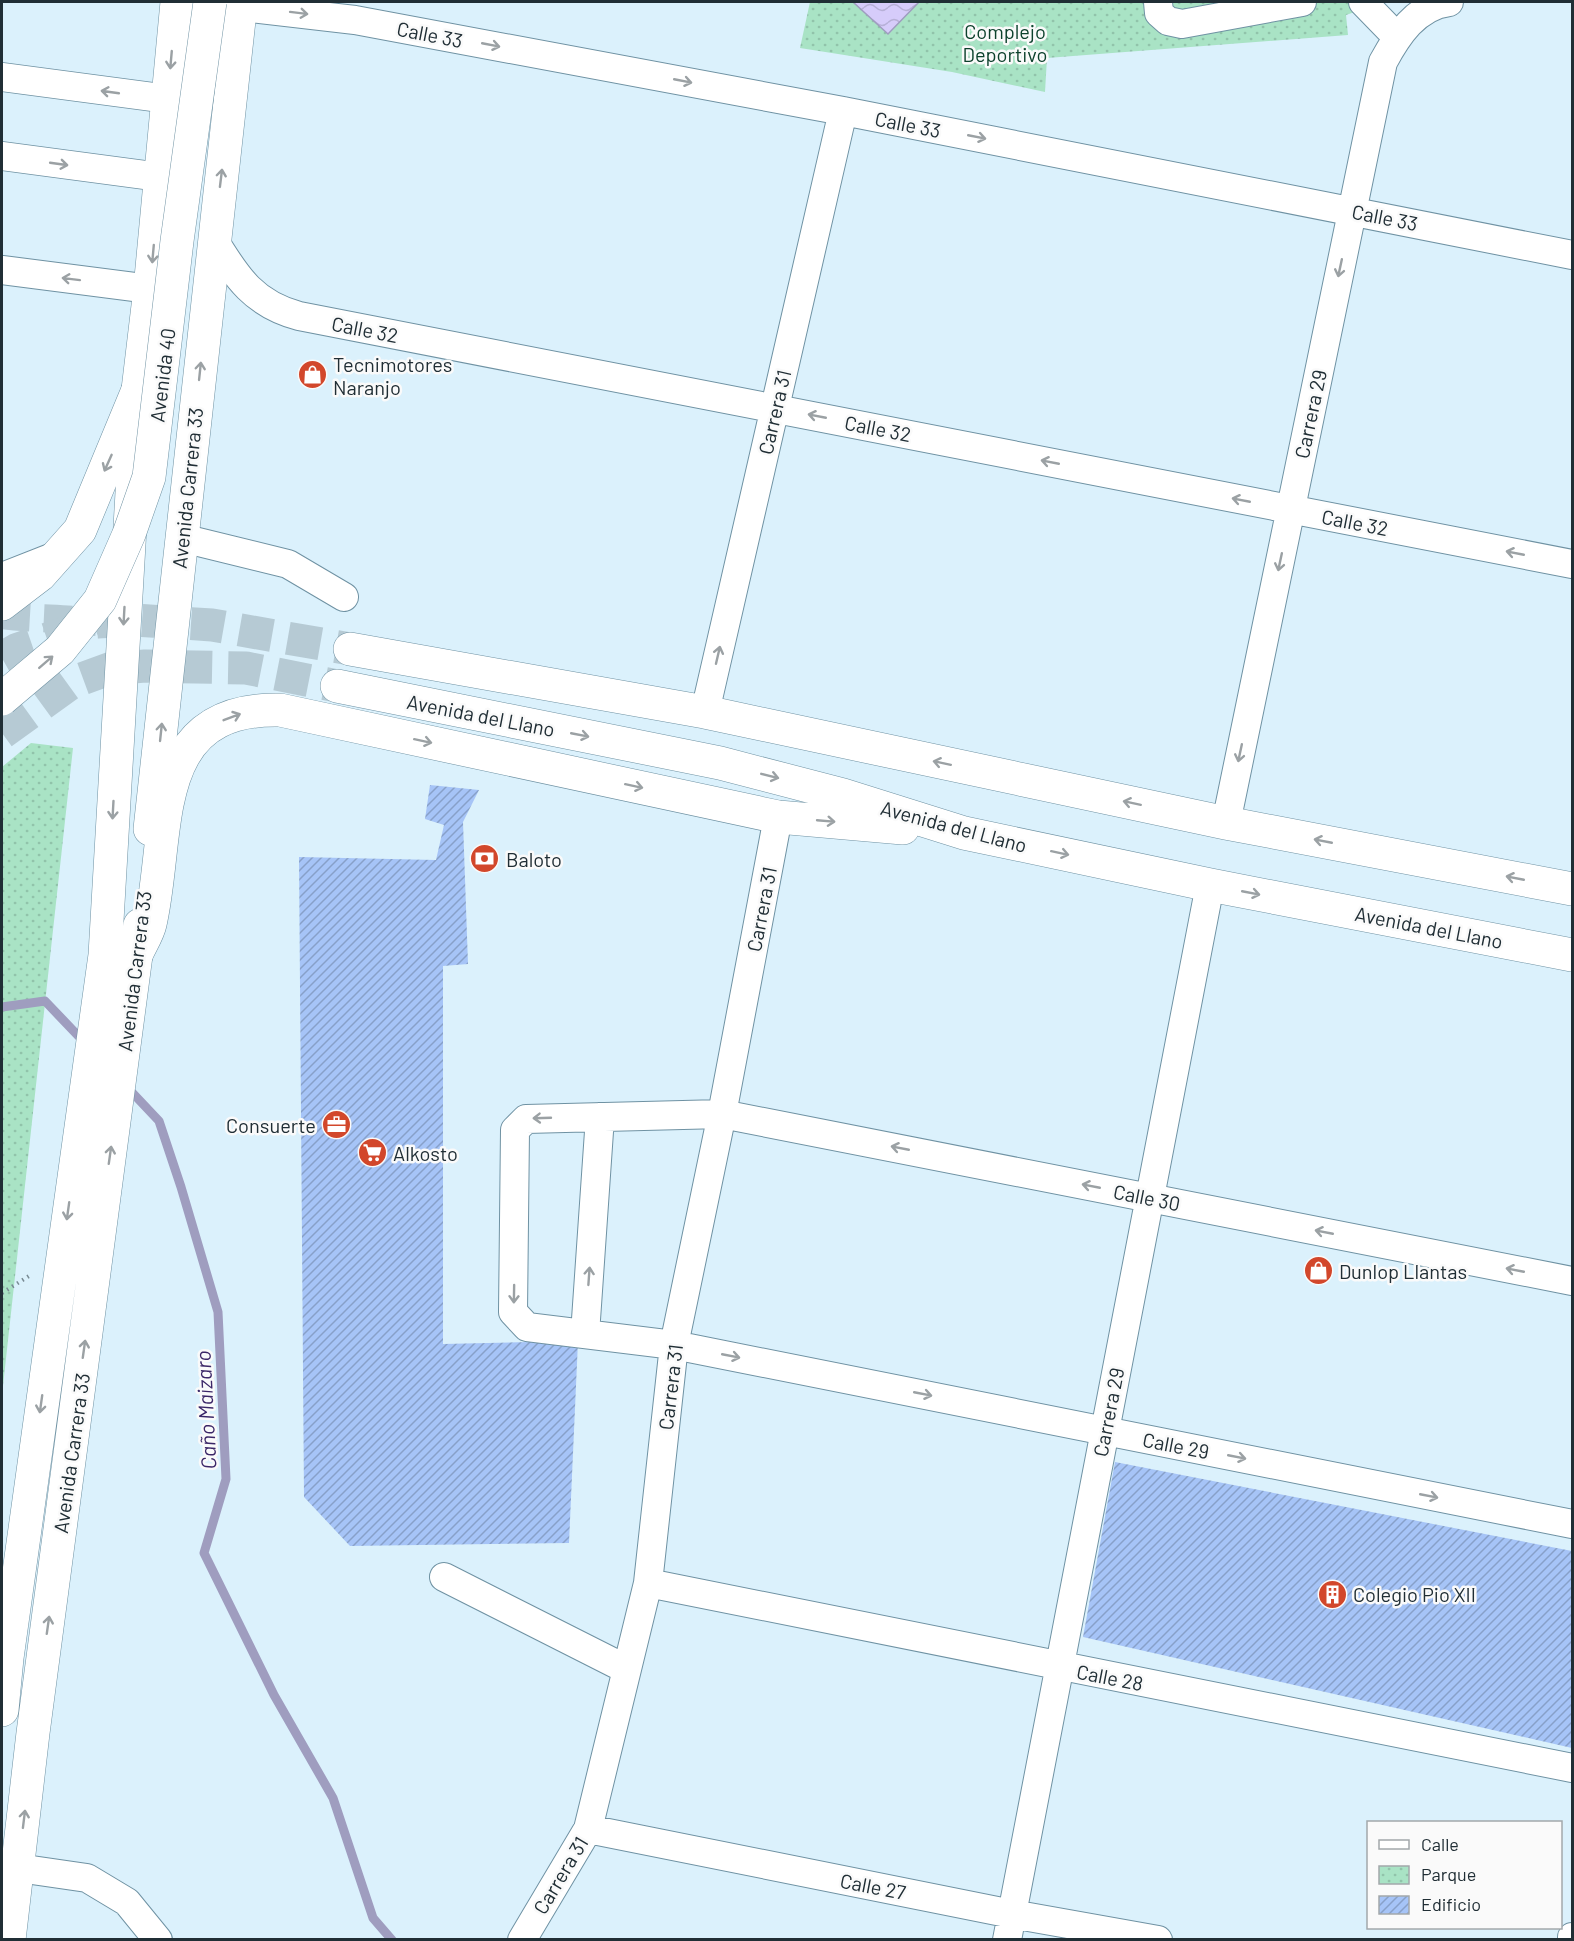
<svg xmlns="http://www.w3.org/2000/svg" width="1574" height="1941" font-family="Barlow,sans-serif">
  <defs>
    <pattern id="park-dots" width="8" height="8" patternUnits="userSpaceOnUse" patternTransform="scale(1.5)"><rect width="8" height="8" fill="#a9e3c5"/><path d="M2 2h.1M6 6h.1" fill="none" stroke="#91c3aa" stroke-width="1.8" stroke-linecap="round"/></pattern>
    <pattern id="water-waves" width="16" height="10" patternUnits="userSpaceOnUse" patternTransform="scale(1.5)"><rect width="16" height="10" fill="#d6ccfa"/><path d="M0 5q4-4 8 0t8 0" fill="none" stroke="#b7b0d7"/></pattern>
    <pattern id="building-hatch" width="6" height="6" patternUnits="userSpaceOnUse" patternTransform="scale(1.5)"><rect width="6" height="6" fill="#a6c4f7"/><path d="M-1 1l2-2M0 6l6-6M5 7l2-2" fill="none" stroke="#87a0c9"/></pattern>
  </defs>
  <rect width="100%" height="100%" fill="#dbf1fc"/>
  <path fill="url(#park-dots)" d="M810,2H1384L1346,15L1348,35L1047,58L1045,92L952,72L800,48Z
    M31,743L73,748L2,1395V767Z"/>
  <path fill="url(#water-waves)" stroke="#9f9dbf" stroke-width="1.5" d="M853,2H919L888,34Z"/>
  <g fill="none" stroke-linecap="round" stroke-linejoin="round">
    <path stroke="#9f9dbf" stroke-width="9" d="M2,1007L45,1001L85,1043
      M126,1086L159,1121L181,1187L218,1312L226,1479L204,1553L274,1695L333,1798L373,1918L392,1940"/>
  </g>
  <path fill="url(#building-hatch)" d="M430,785L479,790L463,822L468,964L443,966V1344L578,1341L569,1543L350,1546L304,1497L299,857L436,860L444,825L425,819Z
    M1115,1462L1572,1551V1748L1083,1637Z"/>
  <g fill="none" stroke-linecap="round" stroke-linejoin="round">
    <path stroke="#b6cad4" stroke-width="28" stroke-dasharray="28 14" stroke-linecap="butt" d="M2,615C33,619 65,618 97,622"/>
    <path stroke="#b6cad4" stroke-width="33" stroke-dasharray="33 16" stroke-linecap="butt" d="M2,658L18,649L97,622L135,620L212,625L350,649
      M2,733L71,683L109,669L145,666L246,668L337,686"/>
    <defs>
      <path id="minor" d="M1158,2L1159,13L1168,21L1182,24L1302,2
        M1363,2L1397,37
        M241,7L355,20L843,111L1572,255
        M2,77L168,99
        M2,156L160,177
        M214,240C237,278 254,304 299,316L1572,564
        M2,270L150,289
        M182,538L288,564L344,597
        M2,577L53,557
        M705,712L843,111
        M1226,823L1383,62C1397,36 1416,6 1449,2
        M1572,1281L722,1114L526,1119L515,1130L513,1312L527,1327L674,1345L1572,1524
        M585,1334L600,1117
        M444,1577L626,1669
        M648,1583L1572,1768
        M588,1829L1012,1914L1158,1940
        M18,1868L87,1878L127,1902L158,1940
        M522,1940L588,1829L648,1583L674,1345L722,1114L778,817
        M1007,1940L1210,885
        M1572,1940V1937"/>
      <path id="major" d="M150,829L241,2
        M2,1710L7,1658L105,955L138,390L150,289L177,2
        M9,1940L33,1733L140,925"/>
      <path id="highway" d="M2,604L40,575L80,530L138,390
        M350,649L705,712L1226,823L1572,889
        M337,686L720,763L843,795L964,833L1210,885L1572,955
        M137,953C141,944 148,933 150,924C171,833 146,707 280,710L778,817L903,828"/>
    </defs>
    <use href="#minor" stroke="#6f92a3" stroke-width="30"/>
    <use href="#major" stroke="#6f92a3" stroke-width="34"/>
    <use href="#highway" stroke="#6f92a3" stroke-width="34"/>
    <path stroke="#788a93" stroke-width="4" stroke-dasharray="1.5 4.5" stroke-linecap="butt" d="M2,1293L29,1276"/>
    <use href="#minor" stroke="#fff" stroke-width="28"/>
    <use href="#major" stroke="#fff" stroke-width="33"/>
    <use href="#highway" stroke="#fff" stroke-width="33"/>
    <defs>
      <path id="highway-bridge" d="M2,699L60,650L100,600L129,534L149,477L177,241L210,2"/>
    </defs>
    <use href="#highway-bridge" stroke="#6f92a3" stroke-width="34" stroke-linecap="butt"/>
    <use href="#highway-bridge" stroke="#fff" stroke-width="33"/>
  </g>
  <defs><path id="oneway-shaft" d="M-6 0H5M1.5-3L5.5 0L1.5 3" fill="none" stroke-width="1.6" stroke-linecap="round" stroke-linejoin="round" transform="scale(1.5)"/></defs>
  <g stroke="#9ba1a4">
    <use href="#oneway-shaft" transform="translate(299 13) rotate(7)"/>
    <use href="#oneway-shaft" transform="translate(491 45) rotate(11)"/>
    <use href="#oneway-shaft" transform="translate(171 60) rotate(95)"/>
    <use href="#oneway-shaft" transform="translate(683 81) rotate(11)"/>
    <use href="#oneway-shaft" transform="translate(110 92) rotate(-172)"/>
    <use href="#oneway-shaft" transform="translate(977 137) rotate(11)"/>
    <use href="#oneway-shaft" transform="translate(59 164) rotate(8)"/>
    <use href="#oneway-shaft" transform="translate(221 178) rotate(-83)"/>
    <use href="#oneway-shaft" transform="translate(153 254) rotate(95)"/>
    <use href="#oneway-shaft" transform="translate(1340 268) rotate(102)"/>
    <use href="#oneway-shaft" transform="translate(71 279) rotate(-173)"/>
    <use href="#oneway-shaft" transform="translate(200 371) rotate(-84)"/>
    <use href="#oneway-shaft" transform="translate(817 416) rotate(-169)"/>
    <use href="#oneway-shaft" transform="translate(1050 462) rotate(-169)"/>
    <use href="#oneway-shaft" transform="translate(108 463) rotate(114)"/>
    <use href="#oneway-shaft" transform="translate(1241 500) rotate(-169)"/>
    <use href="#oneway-shaft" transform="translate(1515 553) rotate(-169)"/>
    <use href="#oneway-shaft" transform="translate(1280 562) rotate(102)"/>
    <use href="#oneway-shaft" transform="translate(124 616) rotate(93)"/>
    <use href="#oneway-shaft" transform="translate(718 655) rotate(-77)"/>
    <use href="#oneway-shaft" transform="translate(46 662) rotate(-41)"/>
    <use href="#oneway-shaft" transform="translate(232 717) rotate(-21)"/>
    <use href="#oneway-shaft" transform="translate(161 732) rotate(-84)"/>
    <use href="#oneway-shaft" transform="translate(580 735) rotate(11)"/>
    <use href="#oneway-shaft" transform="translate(423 741) rotate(12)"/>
    <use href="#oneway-shaft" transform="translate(1240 753) rotate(102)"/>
    <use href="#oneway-shaft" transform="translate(942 763) rotate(-168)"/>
    <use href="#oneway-shaft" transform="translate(770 776) rotate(14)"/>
    <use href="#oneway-shaft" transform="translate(634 786) rotate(12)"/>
    <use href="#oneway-shaft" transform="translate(1132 803) rotate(-168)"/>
    <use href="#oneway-shaft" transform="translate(113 810) rotate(93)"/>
    <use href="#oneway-shaft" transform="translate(826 821) rotate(5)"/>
    <use href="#oneway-shaft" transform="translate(1323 841) rotate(-169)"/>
    <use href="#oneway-shaft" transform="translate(1060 853) rotate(12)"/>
    <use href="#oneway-shaft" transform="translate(1515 878) rotate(-169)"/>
    <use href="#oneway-shaft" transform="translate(1251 893) rotate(11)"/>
    <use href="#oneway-shaft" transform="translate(542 1118) rotate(178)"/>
    <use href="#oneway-shaft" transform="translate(900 1148) rotate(-169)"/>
    <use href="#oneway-shaft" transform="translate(110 1155) rotate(-82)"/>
    <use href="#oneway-shaft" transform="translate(1091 1186) rotate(-169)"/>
    <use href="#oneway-shaft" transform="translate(68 1211) rotate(98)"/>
    <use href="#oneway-shaft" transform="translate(1324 1232) rotate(-169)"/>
    <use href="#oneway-shaft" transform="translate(1515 1270) rotate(-169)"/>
    <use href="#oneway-shaft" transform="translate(589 1276) rotate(-86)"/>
    <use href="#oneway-shaft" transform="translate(514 1294) rotate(91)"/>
    <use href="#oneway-shaft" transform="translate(84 1349) rotate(-82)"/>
    <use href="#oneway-shaft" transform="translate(731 1356) rotate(11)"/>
    <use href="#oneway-shaft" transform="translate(923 1394) rotate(11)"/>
    <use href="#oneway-shaft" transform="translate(41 1404) rotate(98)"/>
    <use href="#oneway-shaft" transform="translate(1237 1457) rotate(11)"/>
    <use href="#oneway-shaft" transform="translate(1429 1496) rotate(11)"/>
    <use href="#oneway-shaft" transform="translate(48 1625) rotate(-82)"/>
    <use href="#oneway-shaft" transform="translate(24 1819) rotate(-83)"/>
  </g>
  <defs>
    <symbol id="shop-disc" viewBox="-11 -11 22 22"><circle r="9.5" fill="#d2472b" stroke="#fafafa"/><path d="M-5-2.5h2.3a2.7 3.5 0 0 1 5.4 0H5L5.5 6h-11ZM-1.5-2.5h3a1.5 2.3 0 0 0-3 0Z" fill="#fff"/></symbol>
    <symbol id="bank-disc" viewBox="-11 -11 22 22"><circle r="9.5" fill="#d2472b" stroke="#fafafa"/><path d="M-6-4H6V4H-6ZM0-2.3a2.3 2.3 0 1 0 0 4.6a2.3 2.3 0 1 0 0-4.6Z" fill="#fff"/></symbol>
    <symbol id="office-disc" viewBox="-11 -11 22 22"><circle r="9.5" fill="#d2472b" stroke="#fafafa"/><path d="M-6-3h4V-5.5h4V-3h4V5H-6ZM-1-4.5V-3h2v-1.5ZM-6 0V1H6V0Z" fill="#fff"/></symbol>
    <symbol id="supermarket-disc" viewBox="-11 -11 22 22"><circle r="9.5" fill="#d2472b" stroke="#fafafa"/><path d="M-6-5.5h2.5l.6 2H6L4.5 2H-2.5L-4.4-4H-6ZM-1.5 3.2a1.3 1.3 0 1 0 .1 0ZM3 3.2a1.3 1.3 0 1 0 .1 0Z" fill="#fff"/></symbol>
    <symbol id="building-disc" viewBox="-11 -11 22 22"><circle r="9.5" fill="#d2472b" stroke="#fafafa"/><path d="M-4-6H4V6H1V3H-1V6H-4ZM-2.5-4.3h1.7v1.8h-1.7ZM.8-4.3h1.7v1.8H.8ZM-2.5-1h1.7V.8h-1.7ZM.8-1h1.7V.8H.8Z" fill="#fff"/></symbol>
  </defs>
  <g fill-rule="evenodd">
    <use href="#shop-disc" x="296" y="358" width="33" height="33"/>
    <use href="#bank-disc" x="468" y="842" width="33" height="33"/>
    <use href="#office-disc" x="320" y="1108" width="33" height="33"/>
    <use href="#supermarket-disc" x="356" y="1136" width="33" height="33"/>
    <use href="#shop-disc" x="1302" y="1254" width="33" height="33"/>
    <use href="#building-disc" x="1316" y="1578" width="33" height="33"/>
  </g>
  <g text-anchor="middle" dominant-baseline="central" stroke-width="5" stroke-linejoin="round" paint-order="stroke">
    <g font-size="20" fill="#0c412c" stroke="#fafafa">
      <text x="1005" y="31">Complejo<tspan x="1005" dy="23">Deportivo</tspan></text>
    </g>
    <g font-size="20" fill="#202e35" stroke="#fafafa">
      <text transform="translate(430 34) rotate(11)">Calle 33</text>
      <text transform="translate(908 124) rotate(11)">Calle 33</text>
      <text transform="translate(1385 217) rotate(11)">Calle 33</text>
      <text transform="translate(365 329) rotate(11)">Calle 32</text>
      <text transform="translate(162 375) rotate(-83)">Avenida 40</text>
      <text transform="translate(774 412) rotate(-77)">Carrera 31</text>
      <text transform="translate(1310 414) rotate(-78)">Carrera 29</text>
      <text transform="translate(878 428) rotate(11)">Calle 32</text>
      <text transform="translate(187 488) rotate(-84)">Avenida Carrera 33</text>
      <text transform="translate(1355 522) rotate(11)">Calle 32</text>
      <text transform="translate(481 715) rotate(11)">Avenida del Llano</text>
      <text transform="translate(954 826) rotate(15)">Avenida del Llano</text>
      <text transform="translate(761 909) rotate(-79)">Carrera 31</text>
      <text transform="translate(1429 927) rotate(11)">Avenida del Llano</text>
      <text transform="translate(134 971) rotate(-83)">Avenida Carrera 33</text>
      <text transform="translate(1147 1197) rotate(11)">Calle 30</text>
      <text transform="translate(670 1387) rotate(-83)">Carrera 31</text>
      <text transform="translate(1108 1412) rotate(-79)">Carrera 29</text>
      <text transform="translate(1176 1445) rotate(11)">Calle 29</text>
      <text transform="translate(71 1453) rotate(-82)">Avenida Carrera 33</text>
      <text transform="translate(1110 1677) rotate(11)">Calle 28</text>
      <text transform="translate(560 1875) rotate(-59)">Carrera 31</text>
      <text transform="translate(873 1886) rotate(11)">Calle 27</text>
    </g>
    <g font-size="20" fill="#202e35" stroke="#fafafa" text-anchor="start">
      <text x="333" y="364">Tecnimotores<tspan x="333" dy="23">Naranjo</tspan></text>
      <text x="506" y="859">Baloto</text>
      <text x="316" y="1125" text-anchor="end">Consuerte</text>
      <text x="393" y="1153">Alkosto</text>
      <text x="1339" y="1271">Dunlop Llantas</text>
      <text x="1353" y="1594">Colegio Pio XII</text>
    </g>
    <g font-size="21" font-style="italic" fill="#3b2768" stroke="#fafafa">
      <text transform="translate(205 1410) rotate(-93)">Caño Maizaro</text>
    </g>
  </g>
  <rect width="1574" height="1941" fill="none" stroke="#202e35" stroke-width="6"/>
  <rect x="1367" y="1821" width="195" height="108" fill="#fafafa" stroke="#a3a8ab" stroke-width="1.5"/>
  <rect x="1379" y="1840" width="30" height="9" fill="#ffffff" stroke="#a3a8ab" stroke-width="1.5"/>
  <text x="1421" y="1851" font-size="18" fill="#202e35">Calle</text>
  <rect x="1379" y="1866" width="30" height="18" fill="url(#park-dots)" stroke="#a3a8ab" stroke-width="1.5"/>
  <text x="1421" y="1881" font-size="18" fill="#202e35">Parque</text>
  <rect x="1379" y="1896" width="30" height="18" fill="url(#building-hatch)" stroke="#a3a8ab" stroke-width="1.5"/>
  <text x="1421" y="1911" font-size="18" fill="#202e35">Edificio</text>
</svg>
